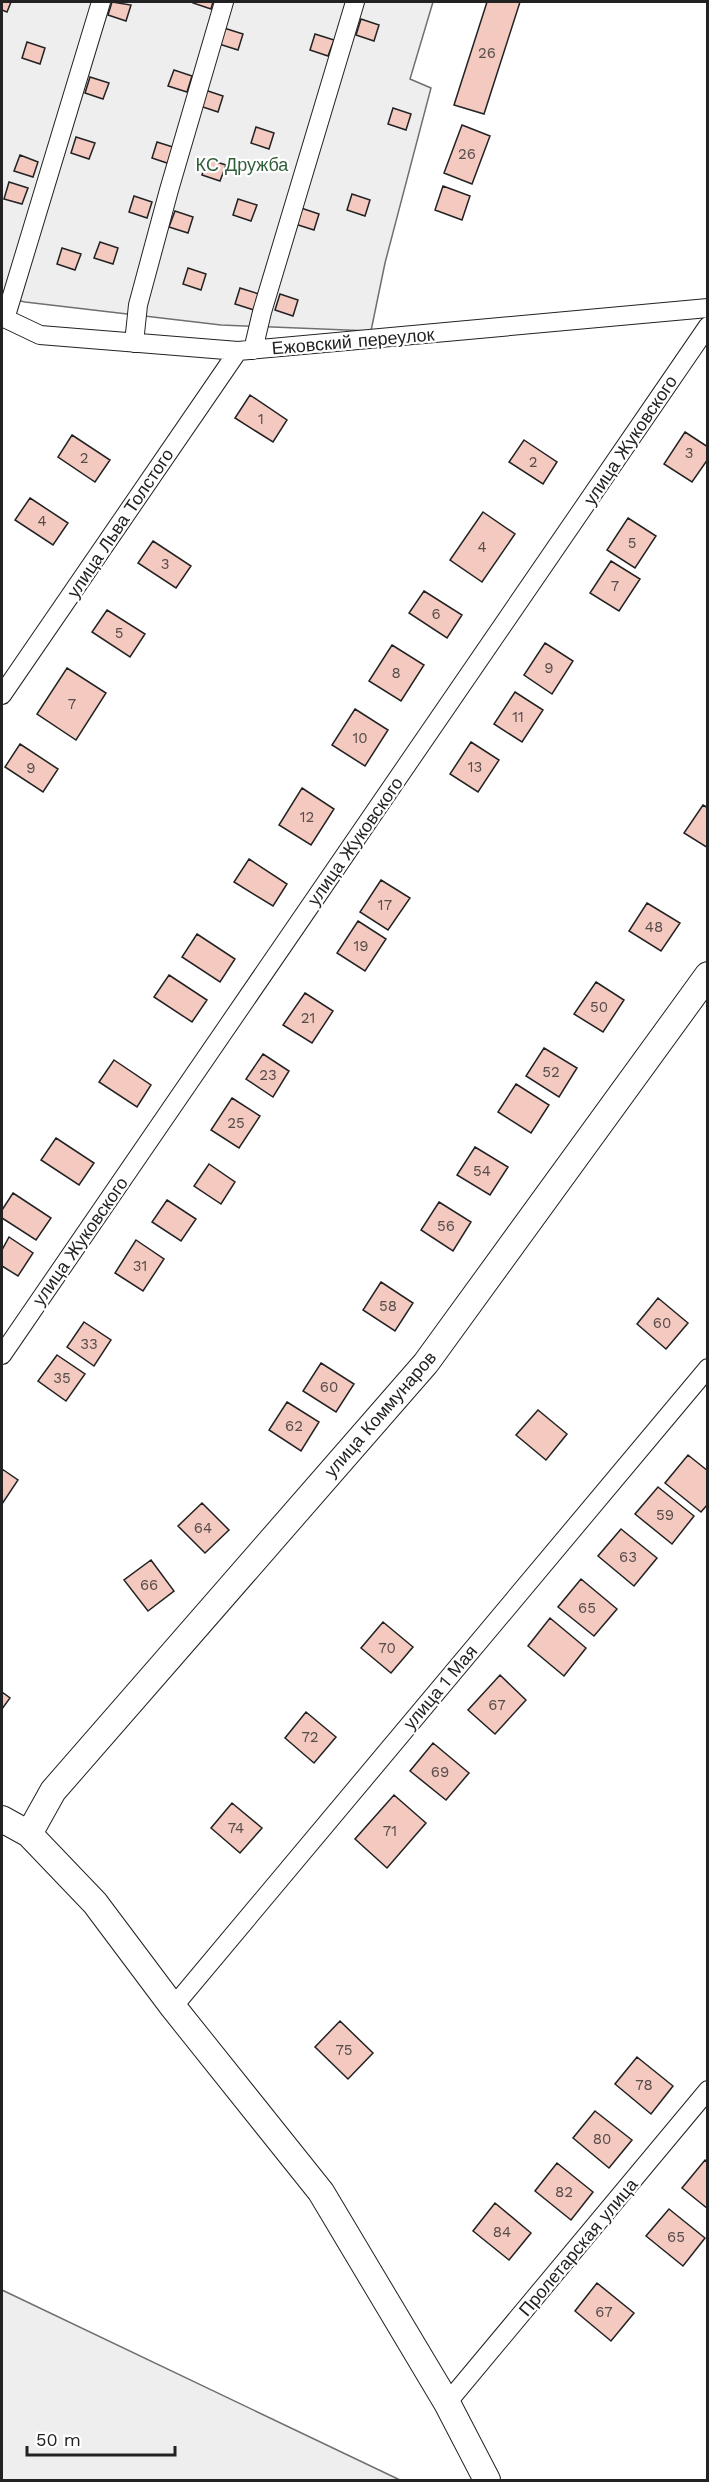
<svg xmlns="http://www.w3.org/2000/svg" width="709" height="2482" font-family="'Work Sans',sans-serif">
  <rect width="100%" height="100%" fill="#fff"/>
  <path fill="#eee" stroke="#6f6f6f" stroke-width="1.5" d="M2,2H433L410,79L431,88L385,263L371,331L221,325L25,302L2,297Z
    M2,2290L400,2480H2Z"/>
  <path fill="#f3c9c0" stroke="#222" stroke-width="1.5" d="M2,2H11L7,12L2,10Z
    M112,2L131,5L126,21L108,15Z
    M193,2H213L211,9L193,3Z
    M487,2H520L484,114L454,105Z
    M361,19L379,25L374,41L356,35Z
    M224,28L243,34L238,50L219,44Z
    M315,34L334,40L328,56L310,50Z
    M27,42L45,48L40,64L22,58Z
    M174,70L192,76L187,92L168,86Z
    M90,77L109,83L103,99L85,93Z
    M205,90L223,96L218,112L200,106Z
    M393,108L411,114L406,130L388,124Z
    M462,125L490,136L472,184L444,173Z
    M256,127L274,133L269,149L251,143Z
    M76,137L95,143L89,159L71,153Z
    M157,142L176,148L170,164L152,158Z
    M20,155L38,162L33,177L14,171Z
    M207,159L226,165L220,181L202,175Z
    M9,182L28,188L22,204L4,199Z
    M443,186L470,196L462,220L435,210Z
    M352,194L370,200L365,216L347,210Z
    M134,196L152,202L147,218L129,212Z
    M238,199L257,205L251,221L233,215Z
    M301,208L319,214L314,230L295,224Z
    M175,211L193,217L188,233L169,227Z
    M100,242L118,248L113,264L94,258Z
    M62,248L81,254L75,270L57,264Z
    M188,268L206,274L201,290L183,284Z
    M240,288L259,294L254,310L235,304Z
    M280,294L298,300L293,316L275,310Z
    M250,395L287,420L273,442L235,418Z
    M685,432L708,447V459L692,482L664,464Z
    M72,435L110,460L95,482L58,457Z
    M524,440L557,462L543,484L509,462Z
    M30,498L68,523L53,545L15,520Z
    M483,512L515,534L482,582L450,560Z
    M628,518L656,536L635,568L607,550Z
    M153,541L191,566L176,588L138,563Z
    M611,561L640,579L619,611L590,593Z
    M424,591L462,615L447,638L409,613Z
    M107,610L145,634L130,657L92,632Z
    M545,643L573,661L552,694L524,675Z
    M392,645L424,665L401,701L369,681Z
    M67,668L106,693L76,740L37,714Z
    M515,692L543,710L522,742L494,724Z
    M355,709L388,730L365,766L332,745Z
    M471,742L499,760L478,792L450,774Z
    M20,744L58,769L43,792L5,767Z
    M302,788L334,809L311,845L279,825Z
    M703,805L708,808V848L684,833Z
    M249,859L287,884L273,906L234,882Z
    M381,880L410,898L388,930L360,912Z
    M647,903L680,923L661,951L629,931Z
    M358,921L386,939L365,971L337,953Z
    M197,934L235,959L220,982L182,957Z
    M169,975L207,1000L192,1022L154,997Z
    M596,982L624,1000L603,1032L574,1014Z
    M305,993L333,1011L312,1043L283,1025Z
    M544,1048L577,1068L559,1097L526,1076Z
    M263,1054L289,1071L273,1097L246,1079Z
    M114,1060L151,1085L137,1107L99,1082Z
    M516,1084L549,1105L531,1133L498,1112Z
    M232,1098L260,1116L239,1148L211,1130Z
    M56,1138L94,1163L79,1185L41,1160Z
    M475,1147L508,1167L490,1195L457,1175Z
    M209,1164L235,1182L221,1204L194,1186Z
    M13,1193L51,1218L36,1240L2,1218V1210Z
    M167,1200L196,1219L181,1241L152,1222Z
    M439,1202L471,1222L453,1251L421,1230Z
    M9,1237L33,1253L18,1276L2,1266V1250Z
    M136,1240L164,1259L143,1291L115,1273Z
    M381,1282L413,1303L395,1331L363,1310Z
    M658,1298L688,1323L666,1349L637,1324Z
    M84,1322L111,1340L94,1366L67,1347Z
    M57,1355L85,1374L66,1401L38,1381Z
    M321,1363L354,1384L336,1412L303,1391Z
    M287,1402L319,1422L301,1451L269,1430Z
    M538,1410L567,1434L546,1460L516,1435Z
    M688,1455L708,1471V1504L701,1512L665,1483Z
    M2,1469L18,1480L2,1504Z
    M658,1487L694,1516L672,1544L635,1514Z
    M202,1503L229,1530L205,1553L178,1526Z
    M621,1529L657,1558L634,1586L598,1556Z
    M151,1560L174,1591L148,1611L124,1580Z
    M581,1579L617,1609L594,1636L558,1607Z
    M550,1618L586,1648L564,1676L528,1646Z
    M383,1622L413,1647L391,1673L361,1648Z
    M500,1675L526,1700L495,1734L468,1710Z
    M2,1692L10,1698L2,1709Z
    M306,1712L336,1737L314,1763L285,1738Z
    M433,1743L469,1773L446,1800L410,1771Z
    M394,1795L426,1823L387,1868L355,1839Z
    M232,1803L262,1828L240,1853L211,1828Z
    M340,2021L373,2053L348,2079L315,2047Z
    M637,2057L673,2086L651,2114L615,2084Z
    M595,2111L632,2140L609,2168L573,2138Z
    M705,2160L708,2163V2209L682,2188Z
    M557,2163L593,2192L571,2220L535,2191Z
    M495,2203L531,2233L509,2260L473,2231Z
    M669,2209L705,2238L683,2266L646,2236Z
    M597,2283L634,2313L611,2341L575,2311Z"/>
  <g fill="none" stroke-linecap="round" stroke-linejoin="round">
    <defs>
      <path id="minor" d="M2,317L40,335L238,351L708,308
        M5,319L101,2
        M134,343L138,305L169,190L224,2
        M253,350L262,312L355,2
        M2,695L238,351
        M2,1355L708,326
        M173,2007L708,1368
        M447,2403L708,2090"/>
      <path id="secondary" d="M2,1819L29,1834L95,1903L173,2007L321,2192L447,2403L487,2480
        M29,1834L53,1791L426,1363L708,975"/>
    </defs>
    <use href="#minor" stroke="#222" stroke-width="20"/>
    <use href="#secondary" stroke="#222" stroke-width="28"/>
    <use href="#minor" stroke="#fff" stroke-width="18"/>
    <use href="#secondary" stroke="#fff" stroke-width="26"/>
  </g>
  <g text-anchor="middle" dominant-baseline="central" stroke-width="4.5" stroke-linejoin="round" paint-order="stroke">
    <g font-size="15" fill="#564c4a">
      <text x="487" y="53">26</text>
      <text x="467" y="154">26</text>
      <text x="261" y="419">1</text>
      <text x="689" y="453">3</text>
      <text x="84" y="458">2</text>
      <text x="533" y="462">2</text>
      <text x="42" y="521">4</text>
      <text x="632" y="543">5</text>
      <text x="482" y="547">4</text>
      <text x="165" y="564">3</text>
      <text x="615" y="586">7</text>
      <text x="436" y="614">6</text>
      <text x="119" y="633">5</text>
      <text x="549" y="668">9</text>
      <text x="396" y="673">8</text>
      <text x="72" y="704">7</text>
      <text x="518" y="717">11</text>
      <text x="360" y="738">10</text>
      <text x="475" y="767">13</text>
      <text x="31" y="768">9</text>
      <text x="307" y="817">12</text>
      <text x="385" y="905">17</text>
      <text x="654" y="927">48</text>
      <text x="361" y="946">19</text>
      <text x="599" y="1007">50</text>
      <text x="308" y="1018">21</text>
      <text x="551" y="1072">52</text>
      <text x="268" y="1075">23</text>
      <text x="236" y="1123">25</text>
      <text x="482" y="1171">54</text>
      <text x="446" y="1226">56</text>
      <text x="140" y="1266">31</text>
      <text x="388" y="1306">58</text>
      <text x="662" y="1323">60</text>
      <text x="89" y="1344">33</text>
      <text x="62" y="1378">35</text>
      <text x="329" y="1387">60</text>
      <text x="294" y="1426">62</text>
      <text x="665" y="1515">59</text>
      <text x="203" y="1528">64</text>
      <text x="628" y="1557">63</text>
      <text x="149" y="1585">66</text>
      <text x="587" y="1608">65</text>
      <text x="387" y="1648">70</text>
      <text x="497" y="1705">67</text>
      <text x="310" y="1737">72</text>
      <text x="440" y="1772">69</text>
      <text x="236" y="1828">74</text>
      <text x="390" y="1831">71</text>
      <text x="344" y="2050">75</text>
      <text x="644" y="2085">78</text>
      <text x="602" y="2139">80</text>
      <text x="564" y="2192">82</text>
      <text x="502" y="2232">84</text>
      <text x="676" y="2237">65</text>
      <text x="604" y="2312">67</text>
    </g>
    <g font-size="18" fill="#2f5e38" stroke="#fff">
      <text x="242" y="164">КС Дружба</text>
    </g>
    <g font-size="18" fill="#222" stroke="#fff">
      <text transform="translate(353 341) rotate(-5)">Ежовский переулок</text>
      <text transform="translate(630 440) rotate(-56)">улица Жуковского</text>
      <text transform="translate(120 523) rotate(-56)">улица Льва Толстого</text>
      <text transform="translate(355 841) rotate(-55)">улица Жуковского</text>
      <text transform="translate(80 1241) rotate(-55)">улица Жуковского</text>
      <text transform="translate(380 1414) rotate(-49)">улица Коммунаров</text>
      <text transform="translate(440 1687) rotate(-50)">улица 1 Мая</text>
      <text transform="translate(578 2247) rotate(-50)">Пролетарская улица</text>
    </g>
  </g>
  <rect width="709" height="2482" fill="none" stroke="#222222" stroke-width="6"/>
  <path d="M27 2446v9h148v-9" fill="none" stroke="#222222" stroke-width="3"/>
  <text x="36" y="2446" font-size="18" fill="#222222" stroke="#ffffff" stroke-width="4.5" paint-order="stroke">50 m</text>
</svg>
